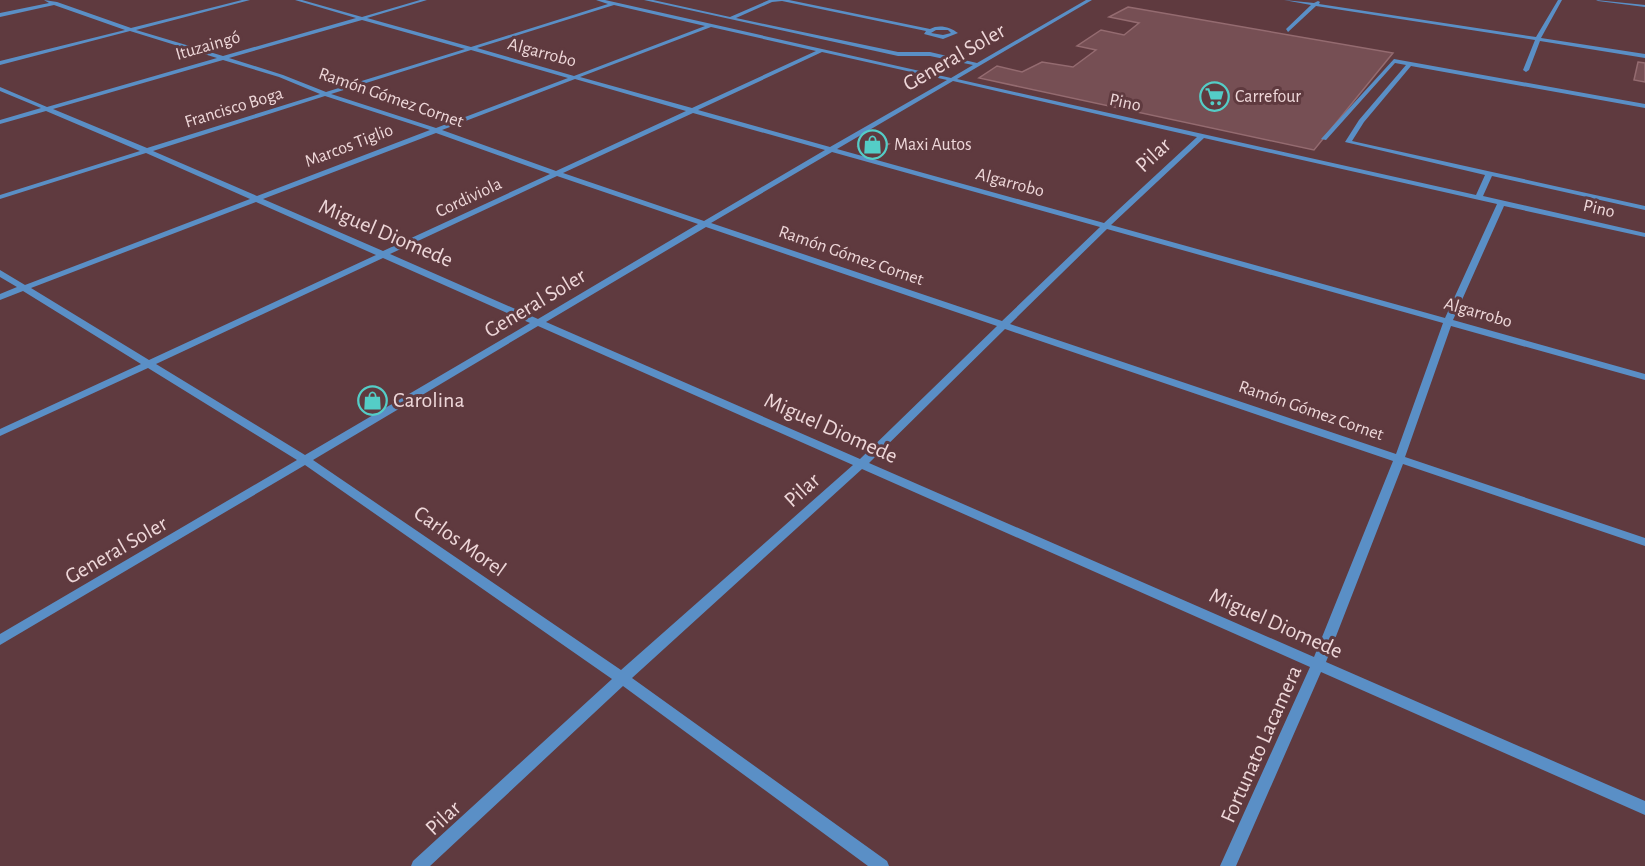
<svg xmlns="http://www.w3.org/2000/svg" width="1645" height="866" font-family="'Alegreya Sans',sans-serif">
  <rect width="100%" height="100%" fill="#5f3a3f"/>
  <path fill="#764f54" stroke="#946b70" stroke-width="1.5" d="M1128,7L1393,53L1314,150L979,78L997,66L1022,72L1042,62L1073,67L1096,50L1077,46L1101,30L1124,35L1139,23L1109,17Z
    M1638,62L1645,63V82L1634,80Z
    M869,138L889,144L875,152L858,146Z"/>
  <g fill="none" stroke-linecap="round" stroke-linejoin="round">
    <path fill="#5a8fc6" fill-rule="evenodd" d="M44,0L57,2L131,28L242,0H250L136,30L223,56L356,18L295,0H302L362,17L420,0H427L367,18L471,47L608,4L596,0H605L951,78L973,65L930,56H898L644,0H653L730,17L769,0H789L930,29C939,24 950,27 958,33L943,39L924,34L926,31L782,1L772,2L736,18L898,52H930L977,63L1086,0H1092L957,79L1476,195L1485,175L1345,142L1359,120L1406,65L1395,63L1326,140L1321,139L1394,59L1645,104V108L1411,66L1364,122L1352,141L1645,206V210L1492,176L1483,196L1645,233V237L1504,206L1453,320L1645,374V380L1451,326L1405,457L1645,538V546L1403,464L1326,662L1645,801V815L1321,672L1236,866H1220L1310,667L862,469L632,678L887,861L889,866H868L623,686L430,866H411L413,861L612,679L305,465L0,645V634L297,460L148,368L0,436V429L141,364L23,291L0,300V294L17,287L0,277V270L25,285L250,199L146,153L0,199V195L140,151L46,111L0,124V120L41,108L0,91V87L47,107L217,58L130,31L0,65V61L125,30L54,5L0,17V13L49,3ZM614,5L705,26L574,76L477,48ZM362,20L465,49L326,92L283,75L229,58ZM711,27L816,51L692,108L580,77ZM936,30H948L951,33L943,35L931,33ZM471,50L568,78L436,128L331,94ZM822,52L947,80L830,147L698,110ZM223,60L279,77L320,94L147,148L53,109ZM575,79L686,111L556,171L442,130ZM953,81L1197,137L1104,223L837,149ZM325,96L430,130L257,196L153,151ZM693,113L825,150L704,221L563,173ZM436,133L550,174L383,251L263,199ZM1204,138L1497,204L1445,318L1111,225ZM832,152L1100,227L1002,321L711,223ZM557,176L698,224L538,319L390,254ZM256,202L376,255L149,360L31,288ZM706,227L997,326L860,459L546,322ZM1107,229L1443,323L1396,454L1010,324ZM383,258L530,323L305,455L156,364ZM538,326L853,465L621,670L313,460ZM1005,329L1393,461L1314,657L869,463Z
      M1284,0L1314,3L1318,1L1320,2L1319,4L1536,37L1558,0H1562L1541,38L1645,54V58L1540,41L1529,70L1526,72L1523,70L1535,40L1316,6L1288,32L1286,29L1311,5Z
      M1596,0L1645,5V7L1598,1Z"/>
  </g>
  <defs>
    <symbol id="supermarket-ring" viewBox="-11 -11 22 22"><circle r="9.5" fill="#5f3a3f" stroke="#54cdc7" stroke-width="1.5"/><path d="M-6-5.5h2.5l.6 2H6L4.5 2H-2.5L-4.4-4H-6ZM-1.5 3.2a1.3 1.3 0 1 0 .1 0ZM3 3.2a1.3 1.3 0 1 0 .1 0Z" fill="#54cdc7"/></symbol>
    <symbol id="shop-ring" viewBox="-11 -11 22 22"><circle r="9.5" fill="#5f3a3f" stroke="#54cdc7" stroke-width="1.5"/><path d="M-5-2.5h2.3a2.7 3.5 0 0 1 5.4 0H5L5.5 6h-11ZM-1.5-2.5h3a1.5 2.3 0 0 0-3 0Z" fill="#54cdc7"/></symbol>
  </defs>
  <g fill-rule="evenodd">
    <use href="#supermarket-ring" x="1198" y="80" width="33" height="33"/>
    <use href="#shop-ring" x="856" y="128" width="33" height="33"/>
    <use href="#shop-ring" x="356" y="384" width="33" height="33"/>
  </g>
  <g text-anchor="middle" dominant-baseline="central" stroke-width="6" stroke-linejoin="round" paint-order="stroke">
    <g font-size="18" fill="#eed7d9" stroke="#5f3a3f">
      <text transform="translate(208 46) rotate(-16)">Ituzaingó</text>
      <text transform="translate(542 53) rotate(15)">Algarrobo</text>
      <text transform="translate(391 98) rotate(19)">Ramón Gómez Cornet</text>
      <text transform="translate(1125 103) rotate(12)">Pino</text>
      <text transform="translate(234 108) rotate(-17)">Francisco Boga</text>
      <text transform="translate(349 146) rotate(-21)">Marcos Tiglio</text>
      <text transform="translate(1010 183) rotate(15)">Algarrobo</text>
      <text transform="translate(469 198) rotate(-25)">Cordiviola</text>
      <text transform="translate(1599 209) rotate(13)">Pino</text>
      <text transform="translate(851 256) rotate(19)">Ramón Gómez Cornet</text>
      <text transform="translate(1478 313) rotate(16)">Algarrobo</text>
      <text transform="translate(1311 411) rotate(19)">Ramón Gómez Cornet</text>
    </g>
    <g font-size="18" fill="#eed7d9" stroke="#5f3a3f" text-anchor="start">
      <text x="1235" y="97">Carrefour</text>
      <text x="894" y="145">Maxi Autos</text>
    </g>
    <g font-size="22" fill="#eed7d9" stroke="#5f3a3f">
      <text transform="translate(954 57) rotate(-30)">General Soler</text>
      <text transform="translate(1153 155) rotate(-43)">Pilar</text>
      <text transform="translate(386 233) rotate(23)">Miguel Diomede</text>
      <text transform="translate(535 303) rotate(-31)">General Soler</text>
      <text transform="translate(831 428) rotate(24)">Miguel Diomede</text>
      <text transform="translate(802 490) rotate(-42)">Pilar</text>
      <text transform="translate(460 541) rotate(35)">Carlos Morel</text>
      <text transform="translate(116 550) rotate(-30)">General Soler</text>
      <text transform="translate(1276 623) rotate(24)">Miguel Diomede</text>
      <text transform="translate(1261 744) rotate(-66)">Fortunato Lacamera</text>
      <text transform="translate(443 818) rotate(-43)">Pilar</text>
    </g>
    <g font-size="22" fill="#eed7d9" stroke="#5f3a3f" text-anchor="start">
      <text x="393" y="400">Carolina</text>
    </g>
  </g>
</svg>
